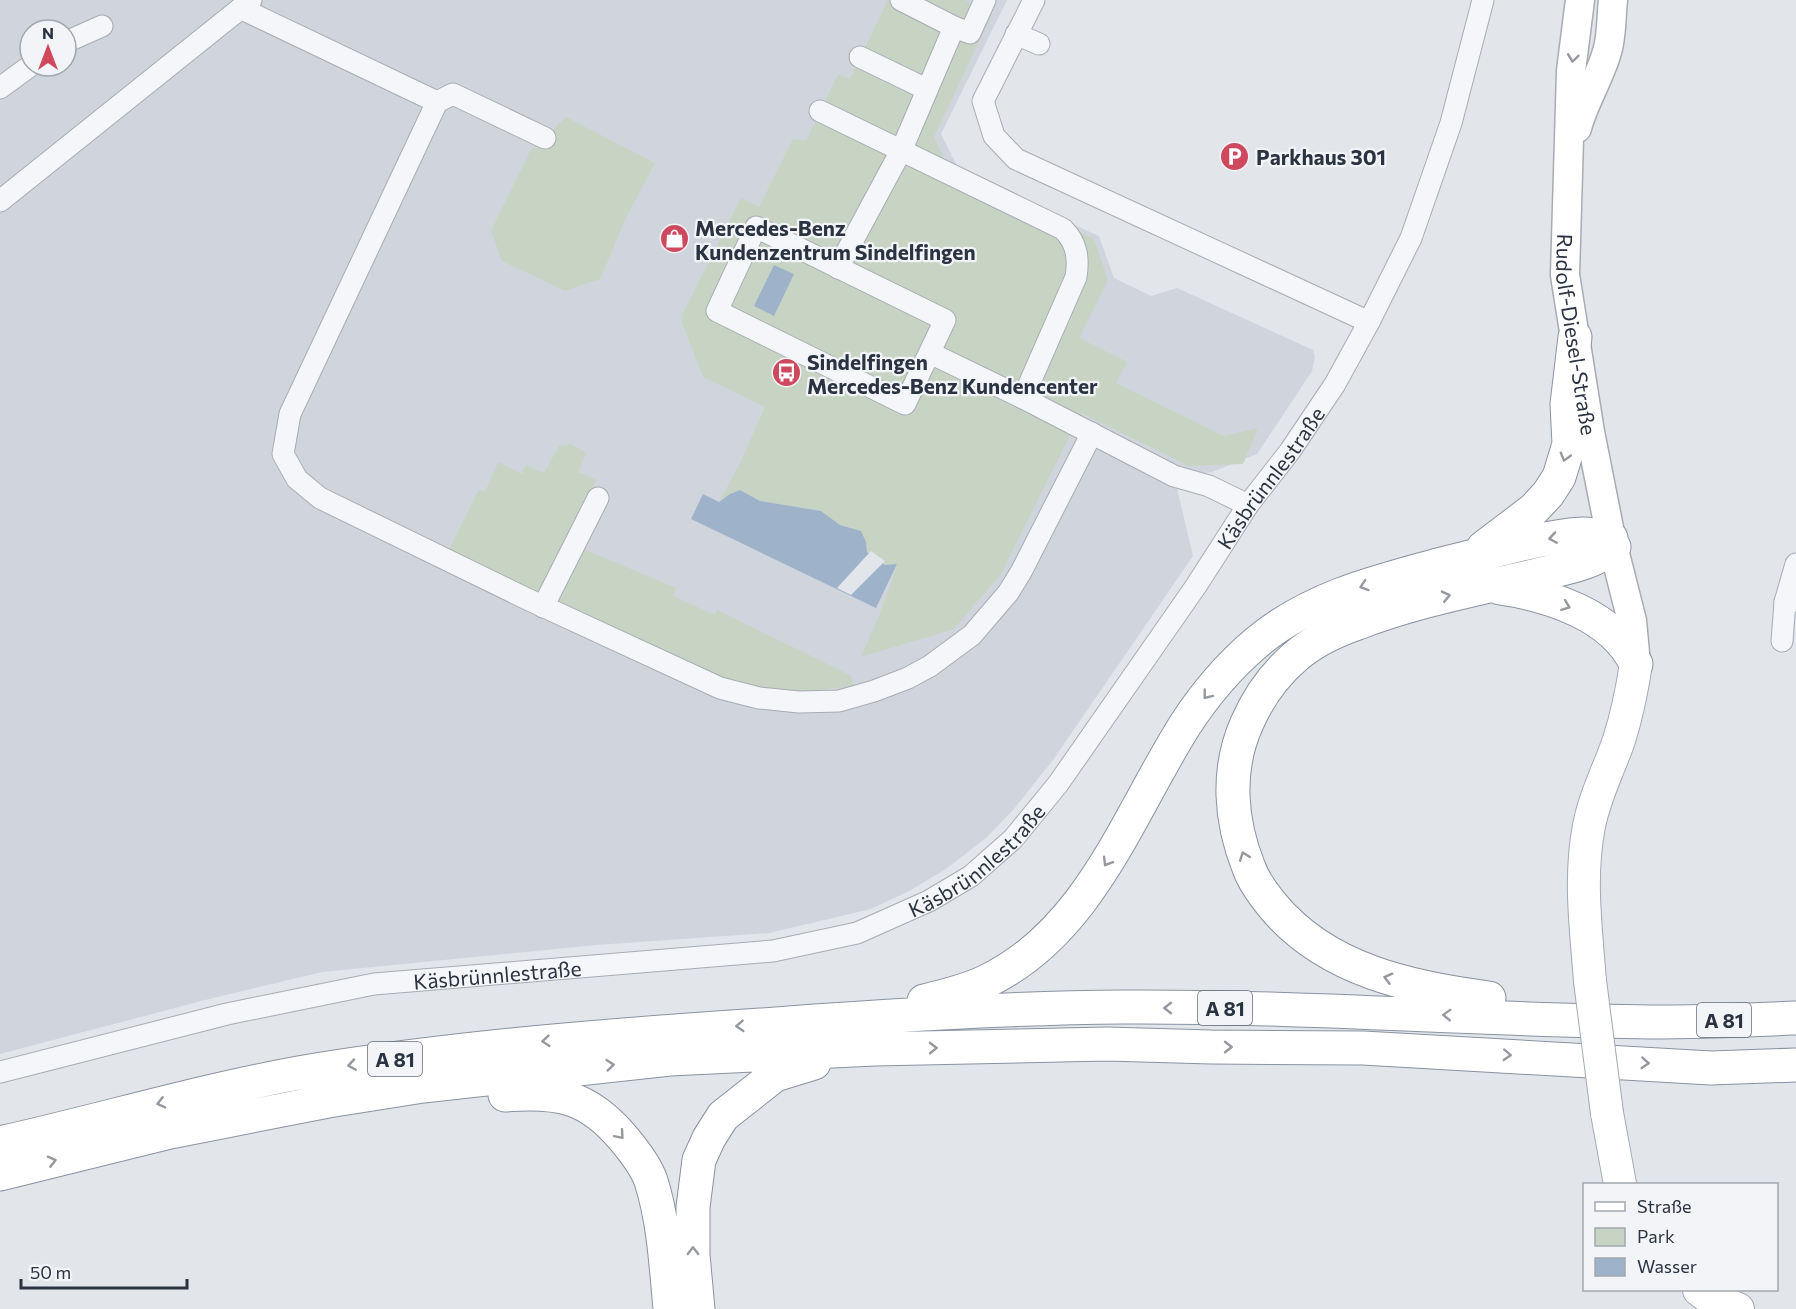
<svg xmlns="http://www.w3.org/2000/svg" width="1796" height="1309" font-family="Commissioner,sans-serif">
  <rect width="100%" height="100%" fill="#e2e5ea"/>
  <path fill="#d0d4dc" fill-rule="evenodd" d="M0,0H1007L941,134L961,174L1099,236L1114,278L1151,296L1177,288L1313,350L1315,357L1312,371L1257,454L1212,472L1174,476L1193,556L1053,760L1013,810L986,838L946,869L909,891L871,909L769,933L596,945L322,972L209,999L0,1054ZM30,30H66V66H30Z"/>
  <path fill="#c8d4c3" d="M888,0H965L992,14L934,137L948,168L1094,239L1108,280L1079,338L1127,362L1116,383L1224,436L1258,428L1243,464L1189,466L1081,413L1001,574L954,629L861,657L881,611L897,565H886L867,552L866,542L851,527L840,525L821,511L760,501L740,490L730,494L719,502L740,463L765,407L703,377L682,323V315L741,198L759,207L793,139L806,141L838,74L850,79Z
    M566,117L655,163L627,216L600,279L565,291L502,261L491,231L530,151Z
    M571,444L586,453L578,472L596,480L567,542L676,588L673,596L715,615L717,610L850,675L854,686L797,692L739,685L566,608L448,551L479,490L485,492L498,462L522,474L526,465L544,473L559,446Z"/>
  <path fill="#9eb3ca" d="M774,265L794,274L774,316L754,306Z
    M740,490L760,501L821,511L840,525L861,531L866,542L867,552L885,565L897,564L876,608L691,519L703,494L719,502L730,494Z"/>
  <path fill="#e2e5ea" d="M871,551L885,561L851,595L837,588Z"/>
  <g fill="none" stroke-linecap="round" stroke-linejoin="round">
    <defs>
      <g id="street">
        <path d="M1034,0L983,101L994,136L1016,159L1369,322"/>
        <path d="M242,9L437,102L453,94L545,138"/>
        <path d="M954,27L970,33L985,0"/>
        <path d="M1016,34L1039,44"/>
        <path d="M66,42L102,26"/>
        <path d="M860,57L926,89"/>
        <path d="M0,88L30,66"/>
        <path d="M437,102L290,414L283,454L297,479L320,498L525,598L720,688L759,698L799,702L839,701L874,691L908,678L930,666L972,635L1008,593L1021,572L1092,433"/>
        <path d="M820,111L1063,229C1077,243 1079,258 1076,277L1023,398"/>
        <path d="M0,201L251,0"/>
        <path d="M756,227L945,320L905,404L717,311Z"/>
        <path d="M838,268L902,149L954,27L901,0"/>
        <path d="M930,353L1023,398L1174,476L1209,486L1248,505"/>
        <path d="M1796,564L1785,602L1796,601"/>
        <path d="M543,607L598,498"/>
        <path d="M1782,641L1785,602"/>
        <path id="s1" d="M0,1072L227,1014L374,984L773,951L857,933L929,901L971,876L1013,839L1058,784L1196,586L1248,505L1290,451L1335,384L1369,322L1411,238L1451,123L1483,0"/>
      </g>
      <g id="secondary">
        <path id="s2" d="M1580,0L1571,71L1565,275L1590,432L1611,538L1632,621L1636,664"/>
        <path d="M1577,128C1584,102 1599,79 1607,52C1612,36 1611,17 1613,0"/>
      </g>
      <path id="primary" d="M1590,981C1586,929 1579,877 1589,826C1595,795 1609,769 1619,740C1627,715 1632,690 1636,664
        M1607,1113L1620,1184
        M1699,1290L1707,1296L1738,1309"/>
      <path id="highway" d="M1483,548L1533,510L1548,494L1559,477L1569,444L1567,404L1575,337
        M1500,588C1549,595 1613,615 1636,664
        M1489,998C1411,988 1326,970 1273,906C1264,895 1254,882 1249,868C1230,821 1226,770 1247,723C1258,698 1274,675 1295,657C1313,641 1335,631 1358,623C1415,601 1474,590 1533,576C1560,569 1591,565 1614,547
        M924,1001C945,996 966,991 985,982C1089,933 1128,815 1185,725C1205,694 1228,667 1256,643C1308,599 1374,582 1438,565C1466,558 1494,551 1522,544C1542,540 1564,534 1584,534C1593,534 1602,537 1611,538
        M505,1095C559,1091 588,1096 624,1139C634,1151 646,1166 651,1181C664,1222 666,1266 670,1309
        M0,1143C103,1120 205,1089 310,1071C459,1047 610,1035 761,1025C882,1016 1003,1008 1124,1007C1300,1006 1475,1020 1651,1022C1699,1022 1748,1020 1796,1018
        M0,1174L170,1132L328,1101L423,1086L670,1059L874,1049L1107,1044L1211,1047L1363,1048L1711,1068L1796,1065
        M698,1309L693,1255V1207L699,1160L709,1138L723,1116L775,1075L814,1063"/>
    </defs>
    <use href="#street" stroke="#a7acb4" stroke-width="23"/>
    <use href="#secondary" stroke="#a7acb4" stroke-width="31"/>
    <use href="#primary" stroke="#a1aab6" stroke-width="34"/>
    <use href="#highway" stroke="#8993a1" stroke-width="35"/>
    <use href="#street" stroke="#f5f6f9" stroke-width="21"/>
    <use href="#secondary" stroke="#fff" stroke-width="28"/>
    <use href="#primary" stroke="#fff" stroke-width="32"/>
    <use href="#highway" stroke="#fff" stroke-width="33"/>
    <defs>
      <path id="primary-bridge" d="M1590,981L1607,1113"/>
    </defs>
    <use href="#primary-bridge" stroke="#a1aab6" stroke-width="34" stroke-linecap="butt"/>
    <use href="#primary-bridge" stroke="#fff" stroke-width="32"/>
  </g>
  <defs><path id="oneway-chevron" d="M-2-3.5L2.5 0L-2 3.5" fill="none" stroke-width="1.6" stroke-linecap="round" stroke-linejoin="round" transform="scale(1.5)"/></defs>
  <g stroke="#9499a0">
    <use href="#oneway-chevron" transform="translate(1573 58) rotate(97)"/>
    <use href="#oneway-chevron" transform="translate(1565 457) rotate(106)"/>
    <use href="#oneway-chevron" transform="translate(1553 538) rotate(171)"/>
    <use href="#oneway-chevron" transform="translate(1364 586) rotate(162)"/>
    <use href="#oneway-chevron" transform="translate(1446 596) rotate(-13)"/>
    <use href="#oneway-chevron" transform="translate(1566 606) rotate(21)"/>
    <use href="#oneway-chevron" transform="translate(1207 695) rotate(128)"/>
    <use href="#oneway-chevron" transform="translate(1244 856) rotate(-111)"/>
    <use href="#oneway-chevron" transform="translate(1107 862) rotate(121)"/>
    <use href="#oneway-chevron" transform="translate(1388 978) rotate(-165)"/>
    <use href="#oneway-chevron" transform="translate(1168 1008) rotate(-180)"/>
    <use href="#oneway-chevron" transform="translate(1447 1015) rotate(-178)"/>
    <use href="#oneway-chevron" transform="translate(740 1026) rotate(176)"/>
    <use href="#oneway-chevron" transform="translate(546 1041) rotate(175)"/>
    <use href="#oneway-chevron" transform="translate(1228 1047)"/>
    <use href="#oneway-chevron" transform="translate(933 1048) rotate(-1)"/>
    <use href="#oneway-chevron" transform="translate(1507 1055) rotate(3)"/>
    <use href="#oneway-chevron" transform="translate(1645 1063) rotate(4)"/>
    <use href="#oneway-chevron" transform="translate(352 1065) rotate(171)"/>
    <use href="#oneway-chevron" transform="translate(610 1065) rotate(-6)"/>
    <use href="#oneway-chevron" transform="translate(161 1103) rotate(166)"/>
    <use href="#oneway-chevron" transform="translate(620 1135) rotate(49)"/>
    <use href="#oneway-chevron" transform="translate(52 1161) rotate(-14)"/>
    <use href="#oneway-chevron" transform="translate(693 1251) rotate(-91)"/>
  </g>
  <defs>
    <symbol id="parking-disc" viewBox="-11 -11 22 22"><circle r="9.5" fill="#ce495d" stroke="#f2f4f8"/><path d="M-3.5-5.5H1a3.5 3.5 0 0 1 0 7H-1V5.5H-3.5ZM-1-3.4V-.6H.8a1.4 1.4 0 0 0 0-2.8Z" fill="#fff"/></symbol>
    <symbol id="shop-disc" viewBox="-11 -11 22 22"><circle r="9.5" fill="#ce495d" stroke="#f2f4f8"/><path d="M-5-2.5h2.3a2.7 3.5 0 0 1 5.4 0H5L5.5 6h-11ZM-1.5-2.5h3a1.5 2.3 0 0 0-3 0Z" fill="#fff"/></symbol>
    <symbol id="bus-disc" viewBox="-11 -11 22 22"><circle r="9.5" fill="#ce495d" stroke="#f2f4f8"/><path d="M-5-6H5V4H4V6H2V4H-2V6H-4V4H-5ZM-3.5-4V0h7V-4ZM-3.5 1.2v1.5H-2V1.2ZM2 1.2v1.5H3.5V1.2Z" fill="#fff"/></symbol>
  </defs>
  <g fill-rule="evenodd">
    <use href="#parking-disc" x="1218" y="140" width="33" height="33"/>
    <use href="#shop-disc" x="658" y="222" width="33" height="33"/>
    <use href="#bus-disc" x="770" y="356" width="33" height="33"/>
  </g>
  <g text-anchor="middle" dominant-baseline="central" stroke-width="4.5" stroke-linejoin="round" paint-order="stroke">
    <g fill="#f2f4f8" stroke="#666d79" stroke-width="1.5">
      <rect x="1198" y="991" width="54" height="34" rx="4.5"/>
      <rect x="1697" y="1003" width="54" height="34" rx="4.5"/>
      <rect x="368" y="1042" width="54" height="34" rx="4.5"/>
    </g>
    <g font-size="20" font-weight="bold" fill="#2a3342">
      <text x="1225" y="1008">A 81</text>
      <text x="1724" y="1020">A 81</text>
      <text x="395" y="1059">A 81</text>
    </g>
    <g font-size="21" font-weight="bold" fill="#2a3342" stroke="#f2f4f8" text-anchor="start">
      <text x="1256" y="156">Parkhaus 301</text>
      <text x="695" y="227">Mercedes-Benz<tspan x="695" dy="24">Kundenzentrum Sindelfingen</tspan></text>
      <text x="807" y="361">Sindelfingen<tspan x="807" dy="24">Mercedes-Benz Kundencenter</tspan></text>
    </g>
    <g font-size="21" fill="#2a3342" stroke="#f2f4f8">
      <text stroke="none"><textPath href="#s2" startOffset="336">Rudolf-Diesel-Straße</textPath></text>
      <text stroke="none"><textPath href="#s1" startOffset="1498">Käsbrünnlestraße</textPath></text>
      <text stroke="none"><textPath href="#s1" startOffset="1012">Käsbrünnlestraße</textPath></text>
      <text stroke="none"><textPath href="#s1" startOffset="508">Käsbrünnlestraße</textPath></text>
    </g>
  </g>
  <rect x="1583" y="1183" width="195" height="108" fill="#f2f4f8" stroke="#a2a7af" stroke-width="1.5"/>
  <rect x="1595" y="1202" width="30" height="9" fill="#ffffff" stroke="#a2a7af" stroke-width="1.5"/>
  <text x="1637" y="1213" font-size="18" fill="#2a3342">Straße</text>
  <rect x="1595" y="1228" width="30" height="18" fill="#c8d4c3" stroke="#a2a7af" stroke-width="1.5"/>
  <text x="1637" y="1243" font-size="18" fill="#2a3342">Park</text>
  <rect x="1595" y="1258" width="30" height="18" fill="#9eb3ca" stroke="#a2a7af" stroke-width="1.5"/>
  <text x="1637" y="1273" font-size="18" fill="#2a3342">Wasser</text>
  <g transform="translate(48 48)"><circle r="28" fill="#f2f4f8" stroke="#a2a7af" stroke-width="1.5"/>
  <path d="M0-4.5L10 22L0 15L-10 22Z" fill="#ce495d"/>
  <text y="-9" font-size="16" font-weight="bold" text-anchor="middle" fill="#2a3342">N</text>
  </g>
  <path d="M21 1279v9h166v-9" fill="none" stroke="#2a3342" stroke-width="3"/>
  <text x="30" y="1279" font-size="18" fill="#2a3342" stroke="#f2f4f8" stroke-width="4.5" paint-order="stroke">50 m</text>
</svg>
